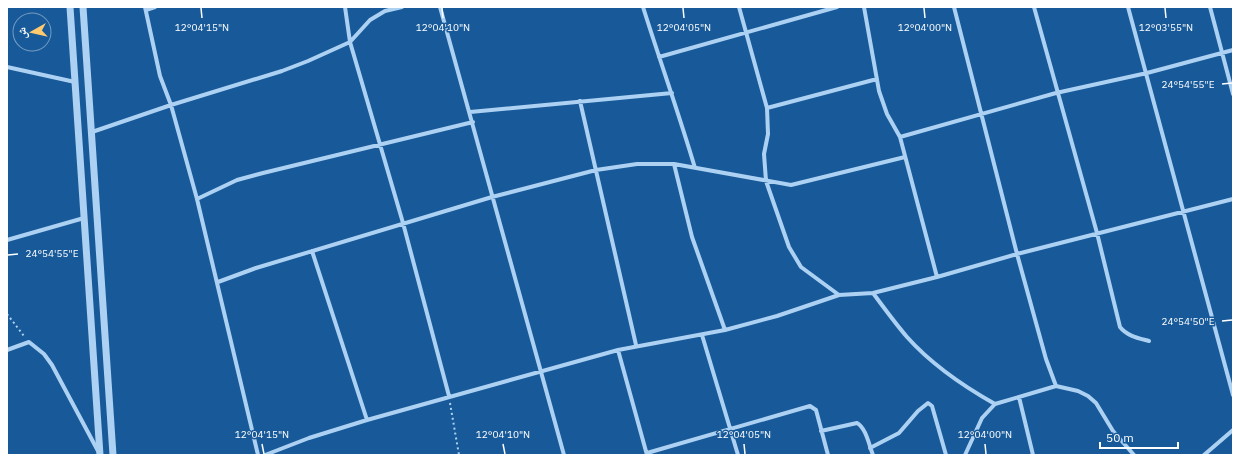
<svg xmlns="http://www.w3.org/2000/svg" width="1240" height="462" font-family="'IBM Plex Sans','Noto Naskh Arabic',sans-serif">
  <rect width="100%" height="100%" fill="#185a99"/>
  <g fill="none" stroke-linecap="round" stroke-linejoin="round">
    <path stroke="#add1f2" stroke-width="2" stroke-dasharray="2 3" stroke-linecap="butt" d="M7,314L24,336
      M450,403L459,455"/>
    <path stroke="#add1f2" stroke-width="4" d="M145,7L160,76L171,105L197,199L258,455
      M345,7L350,42L403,223L449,396
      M440,7L564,455
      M643,7C660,61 679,114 695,168
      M739,7L767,108L768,134L764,154L766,181L789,247L801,267L839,295
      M864,7L879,91L887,114L900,137L937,277
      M954,7L1017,254L1046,359L1056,386
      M1034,7L1097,233L1120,327C1127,336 1138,338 1149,341
      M1128,7L1233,395
      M1210,7L1233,94
      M146,10L155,7
      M659,57L837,7
      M7,67L75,82
      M580,101L636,345
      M767,108L877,79
      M470,112L672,93
      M92,132L171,105L282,71L308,61L350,42L370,20L385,11L402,7
      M900,137L1056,93L1147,73L1233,50
      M674,164L692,237L725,330
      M197,199L237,180L263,173L473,122
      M7,240L84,218
      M312,251L367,420
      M218,282L256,268L492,197L596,170L637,164H674L791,185L905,157
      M873,293C884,308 895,323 907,337C932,365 963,386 995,404
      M702,335L738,455
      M7,350L29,342L44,354L52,365L98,451
      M618,350L647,455
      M1019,397L1033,455
      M821,431L857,423C866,428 869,445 873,455
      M870,448L899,433L918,411L928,403L932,406L946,455
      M647,453L810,406L816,410L828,455
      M265,455L309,438L367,420L618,350L725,330L777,316L839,295L873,293L937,277L1017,254L1233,199
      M965,455L982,418L995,404L1056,386L1078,391L1088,396L1096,403L1113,431L1134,455
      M1204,455L1233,430"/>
    <path stroke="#add1f2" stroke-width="7" d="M70,7L100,455
      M83,7L113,455"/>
  </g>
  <path fill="none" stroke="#fff" stroke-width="1.5" d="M201,8L202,18M442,8L443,18M683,8L684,18M924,8L925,18M1165,8L1166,18M1222,84L1232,83M8,255L18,254M1222,321L1232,320M262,444L264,454M503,444L505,454M744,444L745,454M985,444L986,454"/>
  <g font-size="10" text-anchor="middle" fill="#fff" stroke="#185a99" stroke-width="3" stroke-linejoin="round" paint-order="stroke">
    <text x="202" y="31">12°04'15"N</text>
    <text x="443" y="31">12°04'10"N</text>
    <text x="684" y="31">12°04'05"N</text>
    <text x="925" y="31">12°04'00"N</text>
    <text x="1166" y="31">12°03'55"N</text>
    <text x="1188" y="88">24°54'55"E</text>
    <text x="52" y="257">24°54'55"E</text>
    <text x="1188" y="325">24°54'50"E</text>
    <text x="262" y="438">12°04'15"N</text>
    <text x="503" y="438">12°04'10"N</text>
    <text x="744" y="438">12°04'05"N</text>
    <text x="985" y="438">12°04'00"N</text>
  </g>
  <rect width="1240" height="462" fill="none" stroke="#ffffff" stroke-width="16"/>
  <g transform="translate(32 32) rotate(262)"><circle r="19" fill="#185a99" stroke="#749cc2"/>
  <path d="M0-3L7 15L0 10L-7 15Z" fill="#ffca6d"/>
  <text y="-6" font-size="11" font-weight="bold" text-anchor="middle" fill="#ffffff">ش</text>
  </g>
  <path d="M1100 442v6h78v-6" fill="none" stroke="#ffffff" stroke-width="2"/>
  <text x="1106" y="442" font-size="12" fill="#ffffff" stroke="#185a99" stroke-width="3" paint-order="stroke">50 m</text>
</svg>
